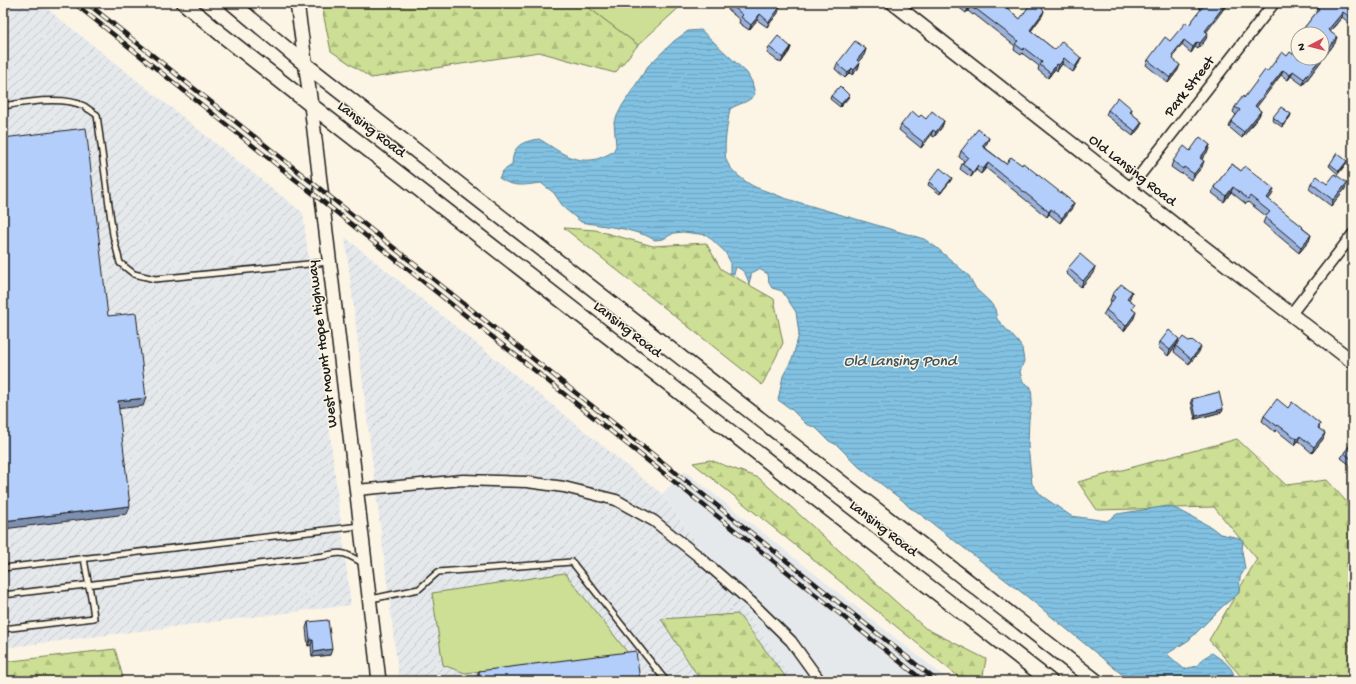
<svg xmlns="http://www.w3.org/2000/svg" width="1356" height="684" font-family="'Gochi Hand',sans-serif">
  <defs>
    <pattern id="industrial-furrows" width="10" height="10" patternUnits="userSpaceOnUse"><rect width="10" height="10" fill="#e6e9ec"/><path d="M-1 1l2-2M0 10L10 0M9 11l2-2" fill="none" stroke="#c5c7ca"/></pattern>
    <pattern id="forest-firs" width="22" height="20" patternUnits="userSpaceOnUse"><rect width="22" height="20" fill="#cddf94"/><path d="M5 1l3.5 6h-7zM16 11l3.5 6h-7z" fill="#afbf7f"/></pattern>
    <pattern id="water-rules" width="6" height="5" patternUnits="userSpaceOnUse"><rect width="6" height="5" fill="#81c1e2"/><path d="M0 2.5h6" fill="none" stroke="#6fa5c1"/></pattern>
  </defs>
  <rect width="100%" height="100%" fill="#fcf5e5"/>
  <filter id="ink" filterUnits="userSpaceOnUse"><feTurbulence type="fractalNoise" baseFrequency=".025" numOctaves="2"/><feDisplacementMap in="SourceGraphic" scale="8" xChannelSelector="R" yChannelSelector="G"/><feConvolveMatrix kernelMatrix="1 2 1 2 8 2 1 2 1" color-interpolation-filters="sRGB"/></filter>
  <g filter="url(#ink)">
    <path fill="#e6e9ec" d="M685,471L950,681H795L662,494Z"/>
    <path fill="url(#industrial-furrows)" d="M3,3H40L303,213L351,605L3,648Z
      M345,237L662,494L795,681H399Z"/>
    <path fill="#cddf94" stroke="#747e58" d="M585,3H684L638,45L585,5Z
      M565,573L628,653L465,673L443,665L432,593Z"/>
    <path fill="url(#forest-firs)" stroke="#747e58" d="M348,3H585V5L638,45L615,73L539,52L371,78L331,51L322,8Z
      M564,228L595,230L653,246L706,243L721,269L774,299L783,343L762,385Z
      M1237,439L1286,485L1327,480L1353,509V681H1245L1209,640L1257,559L1214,507L1097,510L1078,482Z
      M710,460L759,478L925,628L986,659L982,681H964L693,463Z
      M738,614L785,676V681H701L661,619Z
      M115,649L124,681H3V662Z"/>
    <path fill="url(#water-rules)" stroke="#597f93" d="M701,30L747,73L752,82L755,94C749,103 739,103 730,109C728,121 722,152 727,162C732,172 745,182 755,187C765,191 775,194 784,198L924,239L937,248L969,276L976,289L990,302L995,309L997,319L1018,342L1022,348L1024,361L1020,372L1023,382L1031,387L1032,400L1029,419L1028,446L1032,484L1042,496L1071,516L1107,521L1117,514L1168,506L1181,511L1211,527L1220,534L1235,537L1243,540L1242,551L1245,569L1240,577L1239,593L1223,606L1189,640L1167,654L1184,669L1197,666L1202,659L1212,653C1223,661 1234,666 1235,681H1154L1151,679L1134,680L1124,676L1025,595L916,511L910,508L902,500L859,467L837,445L829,441L816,428L806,424L791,409L778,400L783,376L793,357L799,334L796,312L782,291L772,288L769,283L768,274L759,269L752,273L749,283C746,274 744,270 736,267L734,274L730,273V261L725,252L707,235L683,232L674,233L663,239L655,240L645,235L624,229L581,222L564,208L554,193L541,183C524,185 514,188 499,178L503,171L512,165C513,145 521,142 539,139C555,148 570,162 590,160C598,160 606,155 613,152L616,146L614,122L622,106L648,66L674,41L688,31Z"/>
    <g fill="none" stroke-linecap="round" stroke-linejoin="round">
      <defs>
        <path id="service" d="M3,106C24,102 64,96 84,106C88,109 93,112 97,115L113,235L120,263L134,274L155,279L329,262
          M3,568L360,526
          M3,595L324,556C344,550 347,554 364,564
          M371,599L419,589L438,572L572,562L666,681
          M3,629L94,618C92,598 87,578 84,558"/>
        <path id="minor" d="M1129,189L1274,3
          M1291,314L1353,234
          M357,490L463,480L527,482L564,487L616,500L654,521L698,556L752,603L791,641L820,681"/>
        <path id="tertiary" d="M297,3L311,105L379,681
          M893,3L1179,228L1353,362"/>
        <path id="secondary" d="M184,3L221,34L311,105L1050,681
          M232,3L306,65L1096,681"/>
      </defs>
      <use href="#service" stroke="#1c1c1c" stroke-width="8"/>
      <use href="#minor" stroke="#1c1c1c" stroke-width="13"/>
      <use href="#tertiary" stroke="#1c1c1c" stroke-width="16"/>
      <use href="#secondary" stroke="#1c1c1c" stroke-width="17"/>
      <use href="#service" stroke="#fcf5e5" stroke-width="5"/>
      <use href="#minor" stroke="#fcf5e5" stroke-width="10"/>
      <use href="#tertiary" stroke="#fcf5e5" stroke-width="13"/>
      <use href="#secondary" stroke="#fcf5e5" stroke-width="14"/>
      <defs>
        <path id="rail" d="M74,3L924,681
          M87,3L937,681"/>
      </defs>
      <use href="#rail" stroke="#1c1c1c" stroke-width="4.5"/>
      <use href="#rail" stroke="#fcf5e5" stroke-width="3" stroke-dasharray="9" stroke-linecap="butt"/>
    </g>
    <path fill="#9bb1d9" stroke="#1c1c1c" d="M953,3H1011L1007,8L1020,19L1042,10L1044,11L1042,16L1031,31L1055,50L1081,58L1079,63L1073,72L1062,64L1057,71L1055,69L1048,78L1038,70L1039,66L1022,53L1021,55L1014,50L1015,46L974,14L973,15L968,11L966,13Z
      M1201,3H1228L1206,32V39L1198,49L1195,47L1191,53L1182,45L1173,56L1174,57L1173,59L1178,70L1168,83L1146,65L1148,60L1170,41L1189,25L1201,10L1199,8Z
      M1353,3V26L1342,17L1330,32L1335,43L1303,85L1291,76L1288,80L1281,75L1256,107L1261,111L1259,116L1242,138L1229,127L1231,122L1236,115L1233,112L1235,107L1244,98L1267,72L1287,56L1298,58L1322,34H1303L1302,33L1304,28L1316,13L1317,7Z
      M730,4L778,13L767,27L757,20L749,30L739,23L740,20L728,10Z
      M769,47H791L789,52L781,63L767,53Z
      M866,49L864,55L858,62V69L852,75L850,73L845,78L835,69L837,64Z
      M849,95L848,98L840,107L830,99L831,96Z
      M1132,109L1131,113L1142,122L1140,127L1133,136L1106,115L1108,110Z
      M1291,114L1290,117L1282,127L1272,120L1273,117Z
      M919,117L926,119L944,121L942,127L934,137L931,135L921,148L899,130L901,125Z
      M989,138L987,143L984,147L1006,164L1022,165L1074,203L1072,208L1060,223L1049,214L1047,217L986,168L981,174L976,170L971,177L960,169L962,164L964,161L959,157L961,151Z
      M1210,145L1208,151L1202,159V167L1191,180L1182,173L1181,174L1171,167L1173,161L1190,151Z
      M1347,161L1346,164L1338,174L1329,166L1330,164Z
      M1232,164L1272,195L1268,200L1311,235L1309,241L1299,253L1263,223L1266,216L1248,202L1246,204L1231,192L1224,202L1212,193L1214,187Z
      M951,180L940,194L928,185L929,182Z
      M1311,183L1327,184L1345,189L1331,206L1309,189Z
      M1068,268L1093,273L1081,287L1066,273Z
      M1132,292L1128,299L1133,310L1134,318L1124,331L1103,315L1106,310L1112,301H1110L1112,295Z
      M1179,339L1177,344L1168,356L1158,347L1160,342Z
      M1176,346L1199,352L1189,364L1174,352Z
      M1192,399L1223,409L1222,412L1195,419L1191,401Z
      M1288,408L1320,424L1319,428L1323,439L1312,453L1298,441L1295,445L1276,430L1275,432L1262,421L1264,416Z
      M1353,441V467L1341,458L1344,453Z
      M308,622L330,655L312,657L311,645L308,646L306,628Z
      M479,671L640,681H476V679Z"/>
    <path fill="#7e90b0" stroke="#1c1c1c" d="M1009,3H1011L1004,13L1006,7Z
      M1226,3H1228L1203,37L1205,31Z
      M970,6L968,11L966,13L968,8Z
      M780,7L778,13L767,27L769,22Z
      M1044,11L1042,16L1028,35L1030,30Z
      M1343,12L1342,17L1326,36L1328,30Z
      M760,14L757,20L749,30L751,25Z
      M1208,33L1206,39L1198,49L1200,43Z
      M1337,37L1335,43L1303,85L1304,79L1321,58H1322V56Z
      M1184,40L1182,45L1170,60L1172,55Z
      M1197,42L1195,47L1191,53L1193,47Z
      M791,47L789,52L781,63L783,58Z
      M866,49L864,55L855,66L857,60Z
      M1064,58L1062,64L1057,71L1059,65Z
      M1081,58L1079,63L1073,72L1075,67Z
      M860,63L858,69L852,75L854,70Z
      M1057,64L1055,69L1048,78L1050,73Z
      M1180,65L1178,70L1168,83L1170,78Z
      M852,68L850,73L845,78L848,73Z
      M1283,70L1281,75L1253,112L1255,106Z
      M1293,71L1291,76L1288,80L1290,75Z
      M849,95L848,98L840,107L841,104Z
      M1261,111L1259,116L1242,138L1244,132Z
      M1291,114L1290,117L1282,127L1283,125Z
      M944,121L942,127L934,137L936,132Z
      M1142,122L1140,127L1133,136L1135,131Z
      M933,130L931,135L921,148L923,142Z
      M989,138L987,143L980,152L982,146Z
      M1210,145L1208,151L1198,164L1200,158Z
      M1204,161L1202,167L1191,180L1194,174Z
      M1347,161L1346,164L1338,174L1339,171Z
      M988,163L986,168L981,174L983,169Z
      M978,165L976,170L971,177L973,172Z
      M952,178L951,180L940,194L941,192Z
      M1347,183L1345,189L1331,206L1333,200Z
      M1233,187L1231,192L1224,202L1226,196Z
      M1274,189L1272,195L1265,204L1267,198Z
      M1074,203L1072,208L1060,223L1062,218Z
      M1051,209L1049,214L1047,217L1049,212Z
      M1311,235L1309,241L1299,253L1301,247Z
      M1095,267L1093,273L1081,287L1083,281Z
      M1132,292L1130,298L1125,304L1127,298Z
      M1136,312L1134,318L1124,331L1126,326Z
      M1179,339L1177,344L1168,356L1170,350Z
      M1201,347L1199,352L1189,364L1191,359Z
      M146,398L143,406L115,409L118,401Z
      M1223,409L1222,412L1195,419L1196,416Z
      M1325,433L1323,439L1312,453L1314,447Z
      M1300,436L1298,441L1295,445L1297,439Z
      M130,506L127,514L3,529V521Z
      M310,640H313L311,645L308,646Z
      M332,649L330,655L312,657L314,652Z"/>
    <path fill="#b4cefc" stroke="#1c1c1c" d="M731,3H774L780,7L769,22L760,14L751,25L741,17L743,15L730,4Z
      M961,3H1009L1006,7L1020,19L1031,3H1039L1043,7L1042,9L1044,11L1030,30L1055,50L1062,41L1081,58L1075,67L1064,58L1059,65L1057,64L1050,73L1040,65L1042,62L1024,48L1023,50L1015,44L1018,41L976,9L975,10L970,6L968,8Z
      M1201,3H1226L1205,31L1208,33L1200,43L1197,42L1193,47L1184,40L1172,55L1174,57L1173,59L1180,65L1170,78L1148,60L1165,37L1170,41L1186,22L1189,25L1204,5Z
      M1321,3H1352L1353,4V19L1343,12L1328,30L1337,37L1322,56V34H1312L1304,28L1319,9L1317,7Z
      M778,36L791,47L783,58L769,47Z
      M855,41L866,49L857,60L860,63L854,70L852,68L848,73L837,64Z
      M1295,51L1298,53V58H1321L1304,79L1293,71L1290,75L1283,70L1255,106L1261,111L1244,132L1231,122L1240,110L1235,107L1243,96L1244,98L1265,70L1267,72L1282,52L1287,56L1290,52L1293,54Z
      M840,86L849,95L841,104L831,96Z
      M1118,97L1132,109L1130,112L1142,122L1135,131L1108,110Z
      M1281,107L1291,114L1283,125L1273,117Z
      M912,111L919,117L921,115L926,119L932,111L944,121L936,132L933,130L923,142L901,125Z
      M86,128L108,316L136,313L146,398L118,401L130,506L3,521V138Z
      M978,129L989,138L982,146L1006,164L1011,157L1022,165L1023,163L1074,203L1062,218L1051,209L1049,212L988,163L983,169L978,165L973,172L962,164L968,157L961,151Z
      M1200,137L1210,145L1200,158L1204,161L1194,174L1184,167L1183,169L1173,161L1184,146L1190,151Z
      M1337,153L1347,161L1339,171L1330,164Z
      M1232,164L1241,171L1245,166L1274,189L1267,198L1303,227L1302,228L1311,235L1301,247L1265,217L1270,212L1250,196L1248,199L1233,187L1226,196L1214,187Z
      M940,168L952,178L941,192L929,182Z
      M1335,174L1347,183L1333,200L1311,183L1317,176L1327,184Z
      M1080,254L1095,267L1083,281L1068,268Z
      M1121,284L1132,292L1127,298L1135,304L1132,309L1136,312L1126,326L1106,310L1115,297L1112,295Z
      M1169,330L1179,339L1170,350L1160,342Z
      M1183,337L1190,342L1192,340L1201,347L1191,359L1176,346Z
      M1219,392L1223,409L1196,416L1192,399Z
      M1277,399L1288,408L1292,402L1320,424L1318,428L1325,433L1314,447L1300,436L1297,439L1278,425L1277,426L1264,416Z
      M1353,441V460L1344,453Z
      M328,620L332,649L314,652L313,640H310L308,622Z
      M636,651L640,681H480L479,671Z"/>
  </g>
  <g text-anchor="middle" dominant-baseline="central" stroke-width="3" stroke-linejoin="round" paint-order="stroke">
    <g font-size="15" fill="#1c1c1c" stroke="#fcf5e5">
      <text transform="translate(1190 87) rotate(-52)">Park Street</text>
      <text transform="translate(371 130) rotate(38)">Lansing Road</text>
      <text transform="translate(1132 171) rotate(38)">Old Lansing Road</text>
      <text transform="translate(627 330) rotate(38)">Lansing Road</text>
      <text transform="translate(323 344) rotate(-97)">West Mount Hope Highway</text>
      <text transform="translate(883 529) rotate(38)">Lansing Road</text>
    </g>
    <g font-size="16" font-style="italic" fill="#3f5661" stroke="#fcf5e5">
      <text x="900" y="362">Old Lansing Pond</text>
    </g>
  </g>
  <rect width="1356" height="684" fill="none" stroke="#fcf5e5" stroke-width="16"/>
  <rect x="8" y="8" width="1340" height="668" fill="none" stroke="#1c1c1c" stroke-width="1.5" filter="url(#ink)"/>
  <g transform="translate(1310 46) rotate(263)"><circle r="19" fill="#fcf5e5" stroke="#a29e95"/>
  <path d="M0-3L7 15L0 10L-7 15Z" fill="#d1495b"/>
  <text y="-6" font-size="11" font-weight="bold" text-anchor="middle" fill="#1c1c1c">N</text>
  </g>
</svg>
